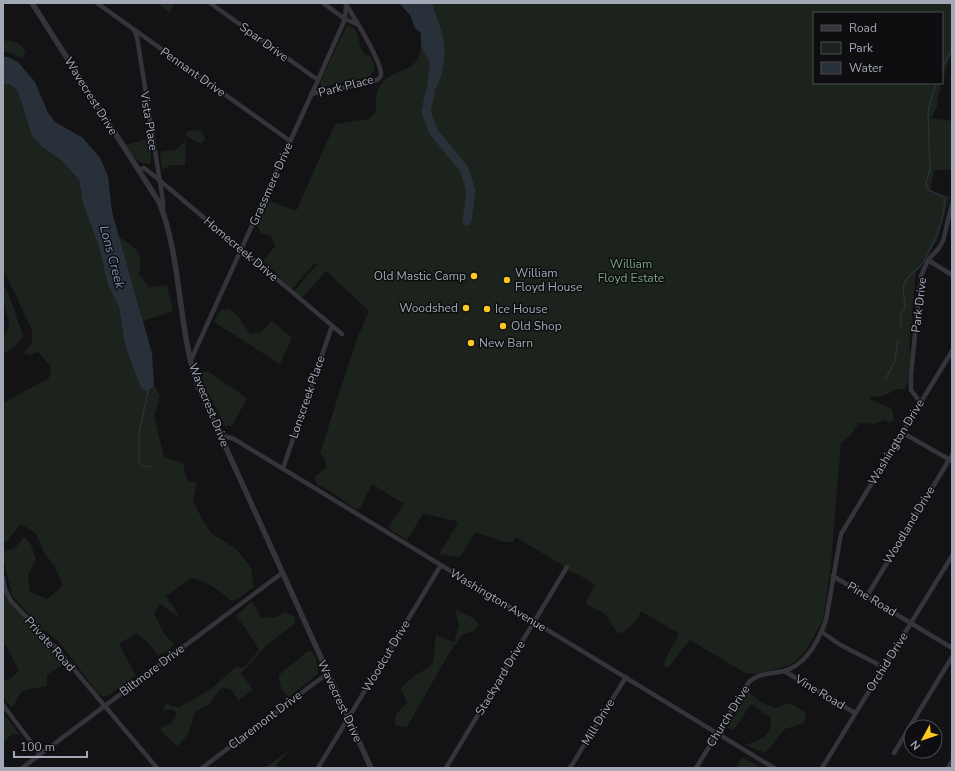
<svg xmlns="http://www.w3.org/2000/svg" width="955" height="771" font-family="'Nunito Sans',sans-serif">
  <rect width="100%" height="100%" fill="#131315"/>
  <path fill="#1b231c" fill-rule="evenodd" d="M158,3H175L169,13Z
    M429,3H952V51L937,99V107L931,118L952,121V170H934L930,193L950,196L937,241L920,263L916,272L909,349L911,353L908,384L905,385V389H898L883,396L869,397L870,399L892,409L894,421L888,422L884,420L875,424L859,423L849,437L841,443L831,563L823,620L805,652L797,660L790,665L756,674L752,673L747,674L690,640L668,668L664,667L665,660L679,634L641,611C635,624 630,628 618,634L605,614L585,603L595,585L576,573L569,572V569L515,537L513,542H504L475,532L460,557L439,554L458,523L457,521L423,514L407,540L388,528L404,504L372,484L360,508L355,509C342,500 329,489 317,485L314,477L326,468V461L320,453L356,341L369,311L326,271L303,297L294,291L318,263L314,264L292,289L263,261L275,246L271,236L261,233L257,226L267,204L270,201L296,211L335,124L369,119L376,112C376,106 375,99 377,93C385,64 419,79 421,46L430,63L426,96L428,104L434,90ZM814,13H942V83H814Z
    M347,25C361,28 357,42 362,51C364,54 369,56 372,58L375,70L369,77L322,87L320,82Z
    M3,41C14,39 19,43 26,51L22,58L7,52H3Z
    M8,84L15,88L19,95L32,136L40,145L62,161L79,180L83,203L99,247L108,285L119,307L125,345L148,392L154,385L160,396L154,415L164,457L183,463L187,480L197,483L193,500L202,519L211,533L236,549L251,567L254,587L238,599L231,601C219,590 207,581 191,578L166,596L177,612L178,617L160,604L154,613L164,634L174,644L168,651L158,655L150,645L137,633L119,644L136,676L107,696H102L97,692L59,642L39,626L12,595L3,558L5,551L14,549L24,537L31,545L36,559L28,575L30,592L47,599L63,586L55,567L43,551L36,533L21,524L6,542H3V403L49,378L51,367L38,352L30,355L23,353L32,344V330L3,269V85Z
    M201,130L205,139L201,144L186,136L185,165H171L162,170L160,154L162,151L175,150L184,142L187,131Z
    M147,139L151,141V164C137,164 133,156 126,145Z
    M119,237C137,248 143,252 139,274L149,287L167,285L173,311L143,321Z
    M3,286L8,292L23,336L16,345L3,354V338L8,330L9,322L3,298Z
    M229,309L238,316L250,334L260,333L272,321L292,338L280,364L214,322L221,310Z
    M203,372H209L247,398L232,426H225L202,381Z
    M3,586L7,599L64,664L47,675V686L22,691L12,708L3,698V680L10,679L19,671L6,645H3Z
    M252,601L262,618L276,617L285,612L294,616L295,623L266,646L241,673L253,690L239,700L230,689L222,688L213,698L209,705C189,712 196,715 189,731C187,737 181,742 177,746L160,730L163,726L172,723L177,714L173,710H163L166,704L179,708L212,688L236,667L243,668L259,650L246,629L236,616Z
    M455,609L473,618L479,625L473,631L462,635L448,655L407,727L395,725L396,714L407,703L401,688L416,674L427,669L433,662L436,635L454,642L459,626Z
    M308,651L312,652C317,658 318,666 318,674L289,697C282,693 278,682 279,675Z
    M748,692L761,702L775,708L790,703L806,713L804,723L785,729L765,753L745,745C762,739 771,738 771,718L751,704L734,730L727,728Z
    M3,712L19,734H12L3,743Z
    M291,749L276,765L278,768H265Z
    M742,757L757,765L756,768H737Z"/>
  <path fill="#28313a" d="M399,3H432C442,34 450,46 440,79C437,88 430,96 427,105L426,96L430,63L421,46V33L415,28L410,15Z
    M3,57H8L18,62L35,82L48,113L55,122L83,138L100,158L108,176L112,212L152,353L154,385L148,392L141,388L125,345L119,307L108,285L99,247L83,203L79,180L62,161L40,145L32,136L19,95L15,88L8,84L3,85Z"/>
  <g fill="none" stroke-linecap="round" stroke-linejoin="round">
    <path stroke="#28313a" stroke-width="1.5" d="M942,67L952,50
      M901,326V313L905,308C905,301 902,290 904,284C907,274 916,272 920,266C931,251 947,216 944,197L928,190L926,183L930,170L928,111L936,83
      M885,380L895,361L898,340
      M148,391L139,433V462L144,466L150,467"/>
    <path stroke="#28313a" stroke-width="9" d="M430,92L426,111L433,131L464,169L471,191L467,221"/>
    <path stroke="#34343a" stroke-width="4.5" d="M97,3L290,141
      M210,3L318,80
      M323,3L345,19L357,24
      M134,30L137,37L163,201V210
      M311,94L372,82C376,81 381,78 381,74C381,60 355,19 347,6
      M138,170L144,168L158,179L342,334
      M928,260L952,275
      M190,362L318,80L345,19L346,5
      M920,402L911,390V374L921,276L928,260L939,248L943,241L952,204
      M903,433L952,461
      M221,435L234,439L774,768
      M283,468L332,326
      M833,576L952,648
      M3,578L5,589L11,601L56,648L157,768
      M867,596L952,455
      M822,632L839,644L883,667
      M784,671L855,713
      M3,705L40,754
      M894,753L952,657
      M22,768L282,573
      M202,768L328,673
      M318,768L441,565
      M446,768L567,567
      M570,768L626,677
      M696,768L749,682C759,673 771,674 784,671C806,665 819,640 826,620L841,534L952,351
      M822,768L952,556
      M948,768L952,761"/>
    <path stroke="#34343a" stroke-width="5.5" d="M32,3L159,202C182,258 177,326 198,386L371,768"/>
  </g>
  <g fill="#ffc721" stroke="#0e0e10" stroke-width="1.5">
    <circle cx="474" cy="276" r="4"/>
    <circle cx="507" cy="280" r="4"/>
    <circle cx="466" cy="308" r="4"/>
    <circle cx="487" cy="309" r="4"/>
    <circle cx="503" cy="326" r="4"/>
    <circle cx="471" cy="343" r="4"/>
  </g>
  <g text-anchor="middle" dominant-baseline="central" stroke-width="3" stroke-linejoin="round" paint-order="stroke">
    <g font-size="12" fill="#a3a8b7" stroke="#0e0e10">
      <text transform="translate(264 42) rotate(36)">Spar Drive</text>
      <text transform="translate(193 72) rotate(35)">Pennant Drive</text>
      <text transform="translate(346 86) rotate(-14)">Park Place</text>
      <text transform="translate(91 96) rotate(58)">Wavecrest Drive</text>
      <text transform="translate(149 121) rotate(81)">Vista Place</text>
      <text transform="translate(271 184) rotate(-66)">Grassmere Drive</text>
      <text transform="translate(241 249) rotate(40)">Homecreek Drive</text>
      <text transform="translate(919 305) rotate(-83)">Park Drive</text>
      <text transform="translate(307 397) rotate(-71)">Lonscreek Place</text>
      <text transform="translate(209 405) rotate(68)">Wavecrest Drive</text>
      <text transform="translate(896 442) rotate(-59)">Washington Drive</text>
      <text transform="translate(909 525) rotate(-59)">Woodland Drive</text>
      <text transform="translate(872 599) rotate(31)">Pine Road</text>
      <text transform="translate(498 600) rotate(31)">Washington Avenue</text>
      <text transform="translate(50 644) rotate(48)">Private Road</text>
      <text transform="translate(386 656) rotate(-59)">Woodcut Drive</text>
      <text transform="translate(887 662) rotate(-58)">Orchid Drive</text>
      <text transform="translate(152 670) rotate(-37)">Biltmore Drive</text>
      <text transform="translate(500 678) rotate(-59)">Stackyard Drive</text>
      <text transform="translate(820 692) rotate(31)">Vine Road</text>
      <text transform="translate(340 701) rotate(65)">Wavecrest Drive</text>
      <text transform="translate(728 716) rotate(-58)">Church Drive</text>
      <text transform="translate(265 720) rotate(-37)">Claremont Drive</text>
      <text transform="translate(598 722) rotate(-59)">Mill Drive</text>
    </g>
    <g font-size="12" fill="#78a47e" stroke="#0e0e10">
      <text x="631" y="264">William<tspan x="631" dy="14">Floyd Estate</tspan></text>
    </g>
    <g font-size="12" fill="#a3a8b7" stroke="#0e0e10" text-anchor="start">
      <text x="515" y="273">William<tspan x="515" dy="14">Floyd House</tspan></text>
      <text x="466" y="276" text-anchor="end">Old Mastic Camp</text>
      <text x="458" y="308" text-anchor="end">Woodshed</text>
      <text x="495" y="309">Ice House</text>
      <text x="511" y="326">Old Shop</text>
      <text x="479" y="343">New Barn</text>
    </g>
    <g font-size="13" font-style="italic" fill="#7693b6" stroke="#0e0e10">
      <text transform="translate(112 257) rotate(75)">Lons Creek</text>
    </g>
  </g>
  <rect width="955" height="771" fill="none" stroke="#a3a8b7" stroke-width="8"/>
  <rect x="813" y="12" width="130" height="72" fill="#0e0e10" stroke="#4a4c53"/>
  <rect x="821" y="25" width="20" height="6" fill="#34343a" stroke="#4a4c53"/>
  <text x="849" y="32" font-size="12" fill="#a3a8b7">Road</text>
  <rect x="821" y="42" width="20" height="12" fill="#1b231c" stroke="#4a4c53"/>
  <text x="849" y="52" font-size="12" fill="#a3a8b7">Park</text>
  <rect x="821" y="62" width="20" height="12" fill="#28313a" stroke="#4a4c53"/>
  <text x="849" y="72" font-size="12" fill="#a3a8b7">Water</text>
  <g transform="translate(923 739) rotate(230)"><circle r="19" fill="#0e0e10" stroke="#4a4c53"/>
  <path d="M0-3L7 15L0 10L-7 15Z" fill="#ffc721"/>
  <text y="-6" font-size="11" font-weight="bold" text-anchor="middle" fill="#a3a8b7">N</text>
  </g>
  <path d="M14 751v6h73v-6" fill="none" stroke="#a3a8b7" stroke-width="2"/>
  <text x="20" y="751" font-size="12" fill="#a3a8b7" stroke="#0e0e10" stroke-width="3" paint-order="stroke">100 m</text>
</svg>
